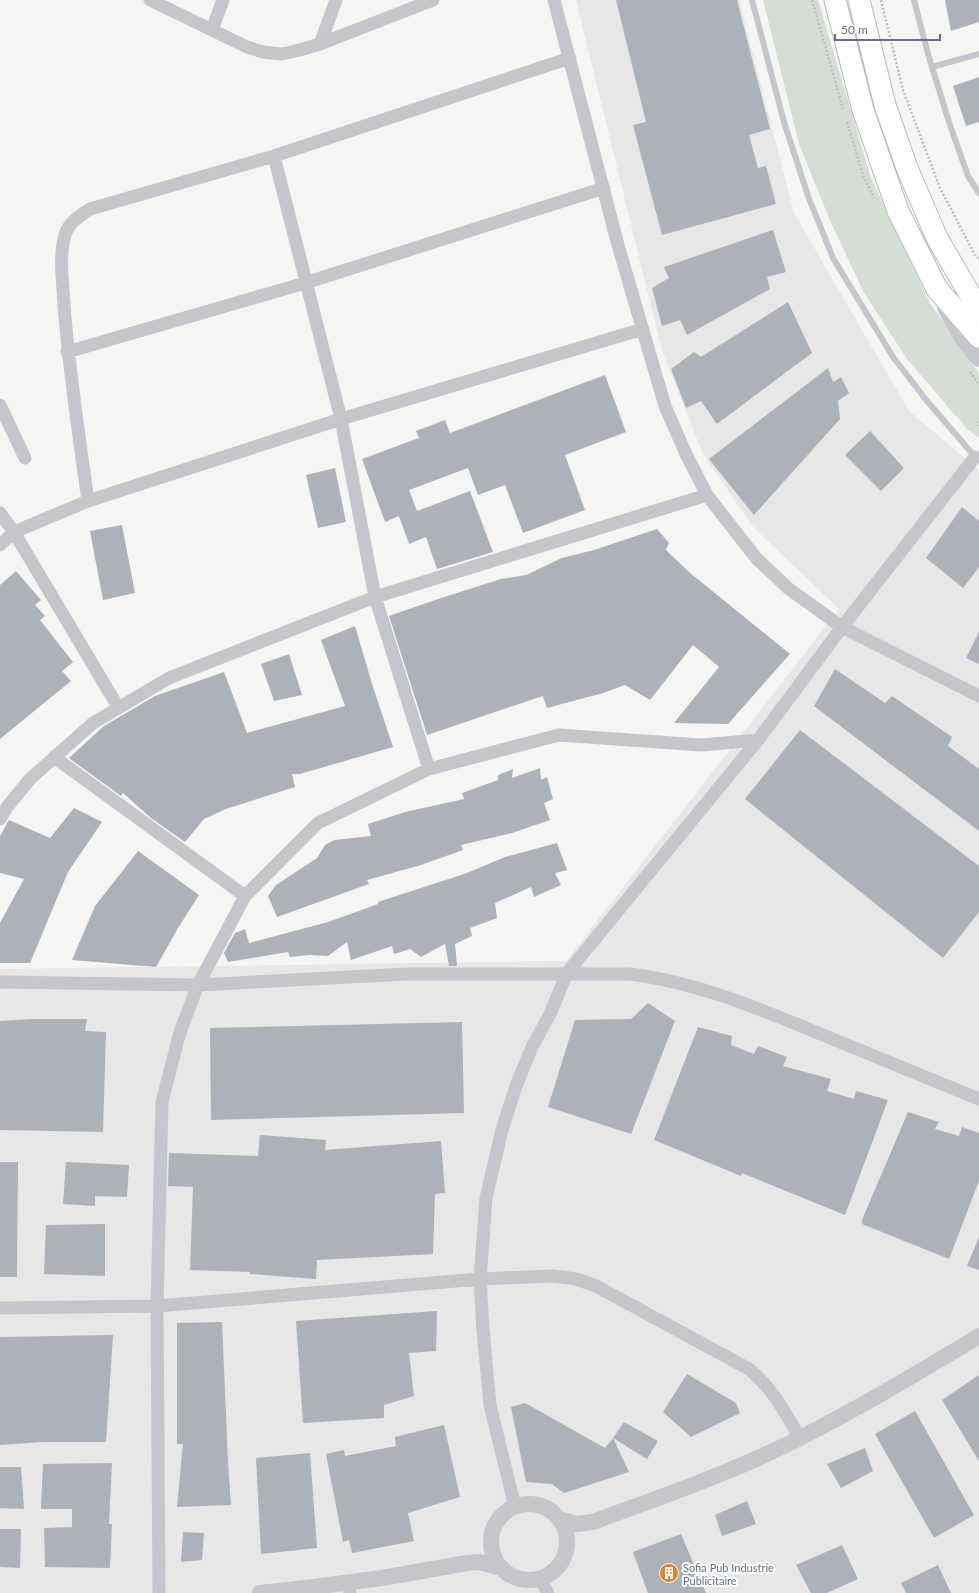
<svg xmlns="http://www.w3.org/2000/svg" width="979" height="1593" font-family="Lato,sans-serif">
  <rect width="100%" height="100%" fill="#f5f6f3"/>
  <path fill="#e6e7e6" d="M576,0H739L794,213L909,411L979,470V1593H0V969L566,961L839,609L754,528L703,454L662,351Z"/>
  <path fill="#d6ddd4" d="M763,0H818L871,178L930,303L979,373V438L968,430L907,359L863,291L829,218L799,144Z"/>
  <path fill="#adb1b9" d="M616,0H737L770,129L749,135L758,168L766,166L776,204L662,235L633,125L646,122Z
    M945,0H979V22L951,31Z
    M979,77V122L966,126L953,86Z
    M773,230L786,272L767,277L770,289L687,335L680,320L662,326L652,288L669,278L664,267Z
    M788,302L812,353L717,424L701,401L686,408L671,369L694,352L701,357Z
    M828,368L833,382L841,377L849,393L838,401L840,419L754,515L709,459Z
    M605,375L626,432L565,455L585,510L523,533L505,485L478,495L468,468L409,490L417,511L470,491L493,552L437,569L426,537L409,544L399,516L385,522L362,459L419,438L416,431L445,420L450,433Z
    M870,431L904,468L881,491L845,455Z
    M335,468L346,522L318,528L306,475Z
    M962,507L979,521V567L963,588L926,558Z
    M122,525L135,593L103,600L90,531Z
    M657,529L669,543L666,550L689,572L790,654L728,724L674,723L719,667L693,645L650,700L625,685L603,693L547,708L543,696L427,735L389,616L438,599L501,579L526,575L562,558L594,550Z
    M16,571L41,600L35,605L45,616L40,620L73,662L62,671L71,681L0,739V585Z
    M355,626L373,687L393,747L300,774H292L295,787L226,809L204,819L185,842L151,818L123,793L121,796L69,758L104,726L155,696L224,672L247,733L345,706L321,640Z
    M979,632V664L966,658Z
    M289,654L302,695L274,701L261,664Z
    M835,669L885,703L892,696L952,737L948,746L979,769V831L814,706Z
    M800,730L979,866V912L943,958L745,799Z
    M540,768L541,780L547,777L553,799L544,803L550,820L512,833L461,845L463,850L421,865L367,880L369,884L277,917L268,896L276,885L317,858L325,845L334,840L371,836L368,824L405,812L464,799L462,793L498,780V775L513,769L512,778Z
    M74,808L102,822L68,872L30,963H0V923L24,879L0,873V836L9,820L50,838Z
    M557,843L567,870L555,873L561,885L534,897L531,887L495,903L497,918L470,928L472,936L455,944L457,966H449L445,944L421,957L410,949L394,954L392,946L351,960L347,942L328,956L310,955L290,957L288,952L228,962L224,953L235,933L245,929L249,943L328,922L378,904V902L467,873L505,857Z
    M138,851L199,895L178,928L156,967L72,960L95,906Z
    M648,1003L675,1021L631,1134L548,1107L575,1020L631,1019Z
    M33,1019H87L85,1031L106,1032L103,1132L0,1130V1021Z
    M462,1022L464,1113L211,1120L210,1028Z
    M698,1027L732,1036L731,1045L754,1054L758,1046L787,1057L783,1066L831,1079L827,1091L854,1099L856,1091L888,1100L845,1215L742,1173L741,1176L654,1140Z
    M908,1112L939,1122L935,1129L959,1136L962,1127L979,1133V1181L949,1259L862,1224V1220Z
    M260,1135L326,1140L325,1150L441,1141L445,1193L435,1194L433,1254L317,1260L316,1279L250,1274V1272L190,1270L193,1187L168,1186L169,1153L258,1156Z
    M0,1162H18L17,1277H0Z
    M66,1162L129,1165L127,1197L95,1196V1206L63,1204Z
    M105,1224V1276L44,1274L46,1225Z
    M979,1237V1270L967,1266Z
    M437,1311L436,1351L409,1353L414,1396L384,1405V1418L303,1423L296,1321Z
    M222,1322L228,1462L231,1505L177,1507L183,1444H177V1323Z
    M113,1335L106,1442H42L0,1445V1337Z
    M687,1374L736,1403L740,1413L691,1437L663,1412Z
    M979,1375V1461L942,1400Z
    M525,1403L605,1448L613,1438L629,1472L564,1493L552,1484L526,1482L511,1407Z
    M915,1411L974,1515L934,1538L875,1434Z
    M624,1422L658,1441L647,1459L613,1438Z
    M444,1425L460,1497L408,1513L414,1541L352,1553L349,1540L343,1542L326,1454L344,1450L345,1456L396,1446L395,1437Z
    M865,1448L873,1471L841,1488L827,1464Z
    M310,1453L317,1548L261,1554L256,1458Z
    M112,1463L109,1524H112L110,1568L45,1567L44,1528L72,1527V1509H41L43,1464Z
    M0,1467H21L24,1509L0,1508Z
    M747,1501L756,1524L722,1536L715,1515Z
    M0,1529H21L20,1568L0,1567Z
    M183,1532L204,1533L202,1560L181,1562Z
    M681,1534L706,1593H648L633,1552Z
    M842,1545L858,1579L827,1593H811L796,1565Z
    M938,1565L951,1593H906L901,1583Z"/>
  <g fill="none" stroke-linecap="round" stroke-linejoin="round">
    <defs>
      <path id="trunk" d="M835,0L863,110L898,211L937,289L979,337
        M859,0L885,105L907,168L937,238L979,310"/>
    </defs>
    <use href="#trunk" stroke="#b7b9bd" stroke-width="23"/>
    <path stroke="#bebfc2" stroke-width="2.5" stroke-dasharray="2 2" stroke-linecap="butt" d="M812,0L843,109
      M881,0L903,90L940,188L975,255L979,259
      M847,122L864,178L874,198
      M970,372L979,384
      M979,421V426"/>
    <path stroke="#c4c6cb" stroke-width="6" d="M752,0L784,122L808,196L833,258L893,357L927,401L976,458
      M914,0L928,54L949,122L968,176L979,193
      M932,67L979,54"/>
    <path stroke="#c4c6cb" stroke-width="13" d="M150,0L247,47L263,52L282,54L300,50L320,44L433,0
      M554,0L618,245L665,406L686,454L707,495L756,558L789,589L842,627L979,696
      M212,30L223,0
      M320,44L336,0
      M274,156L341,419L375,597L429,769
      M67,352L305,283L604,188
      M0,405L25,458
      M88,501C79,436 69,371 64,305C63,281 58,255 66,232C70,222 81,215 90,209L274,156L570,58
      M0,513L14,532L118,707
      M0,545L14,532L88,501L341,419L643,329
      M54,757L245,896
      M0,819L7,807L30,779L93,723L169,678L375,597L707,495
      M0,982L198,985L407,974H630C695,982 758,1008 818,1033C872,1055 925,1077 979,1099
      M0,1308L157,1306L480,1279L554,1276L576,1279L596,1286L749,1369C774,1390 784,1411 800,1438
      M515,1507L490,1405L483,1330L480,1279L486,1198L502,1130L516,1086L532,1047L550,1014L567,973L758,740L842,627L975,457
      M540,1578L548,1593
      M348,1583L350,1593
      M159,1593L157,1306L162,1102L180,1032L198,985L245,896L318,823L429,769L559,735L701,745L758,740"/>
    <path stroke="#c4c6cb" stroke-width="16" d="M945,307C954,326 965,344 979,359
      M491 1542a38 38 0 1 1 76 0a38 38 0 1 1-76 0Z
      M559,1519L576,1524L593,1522C663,1496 734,1472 800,1438C861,1407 920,1372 979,1336
      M260,1593L314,1587L382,1578L467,1563L479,1562L502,1568"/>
    <use href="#trunk" stroke="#fff" stroke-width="21"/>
  </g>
  <defs>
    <symbol id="building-disc" viewBox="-11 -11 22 22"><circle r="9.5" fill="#e18128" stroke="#fff"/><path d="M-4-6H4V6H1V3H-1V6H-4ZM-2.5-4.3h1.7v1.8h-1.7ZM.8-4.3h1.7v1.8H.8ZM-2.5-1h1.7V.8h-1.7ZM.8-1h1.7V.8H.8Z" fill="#fff"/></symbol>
  </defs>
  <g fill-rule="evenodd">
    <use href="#building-disc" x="658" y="1562" width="22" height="22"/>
  </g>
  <g text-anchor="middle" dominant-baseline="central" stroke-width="4" stroke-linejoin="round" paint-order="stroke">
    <g font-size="11" fill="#666f84" stroke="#fff" text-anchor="start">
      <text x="683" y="1567">Sofia Pub Industrie<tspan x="683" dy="13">Publicitaire</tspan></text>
    </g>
  </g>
  <path d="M835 34v6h105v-6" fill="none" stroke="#666f84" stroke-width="2"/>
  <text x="841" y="34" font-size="12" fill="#666f84" stroke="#ffffff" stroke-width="3" paint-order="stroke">50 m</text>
</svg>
